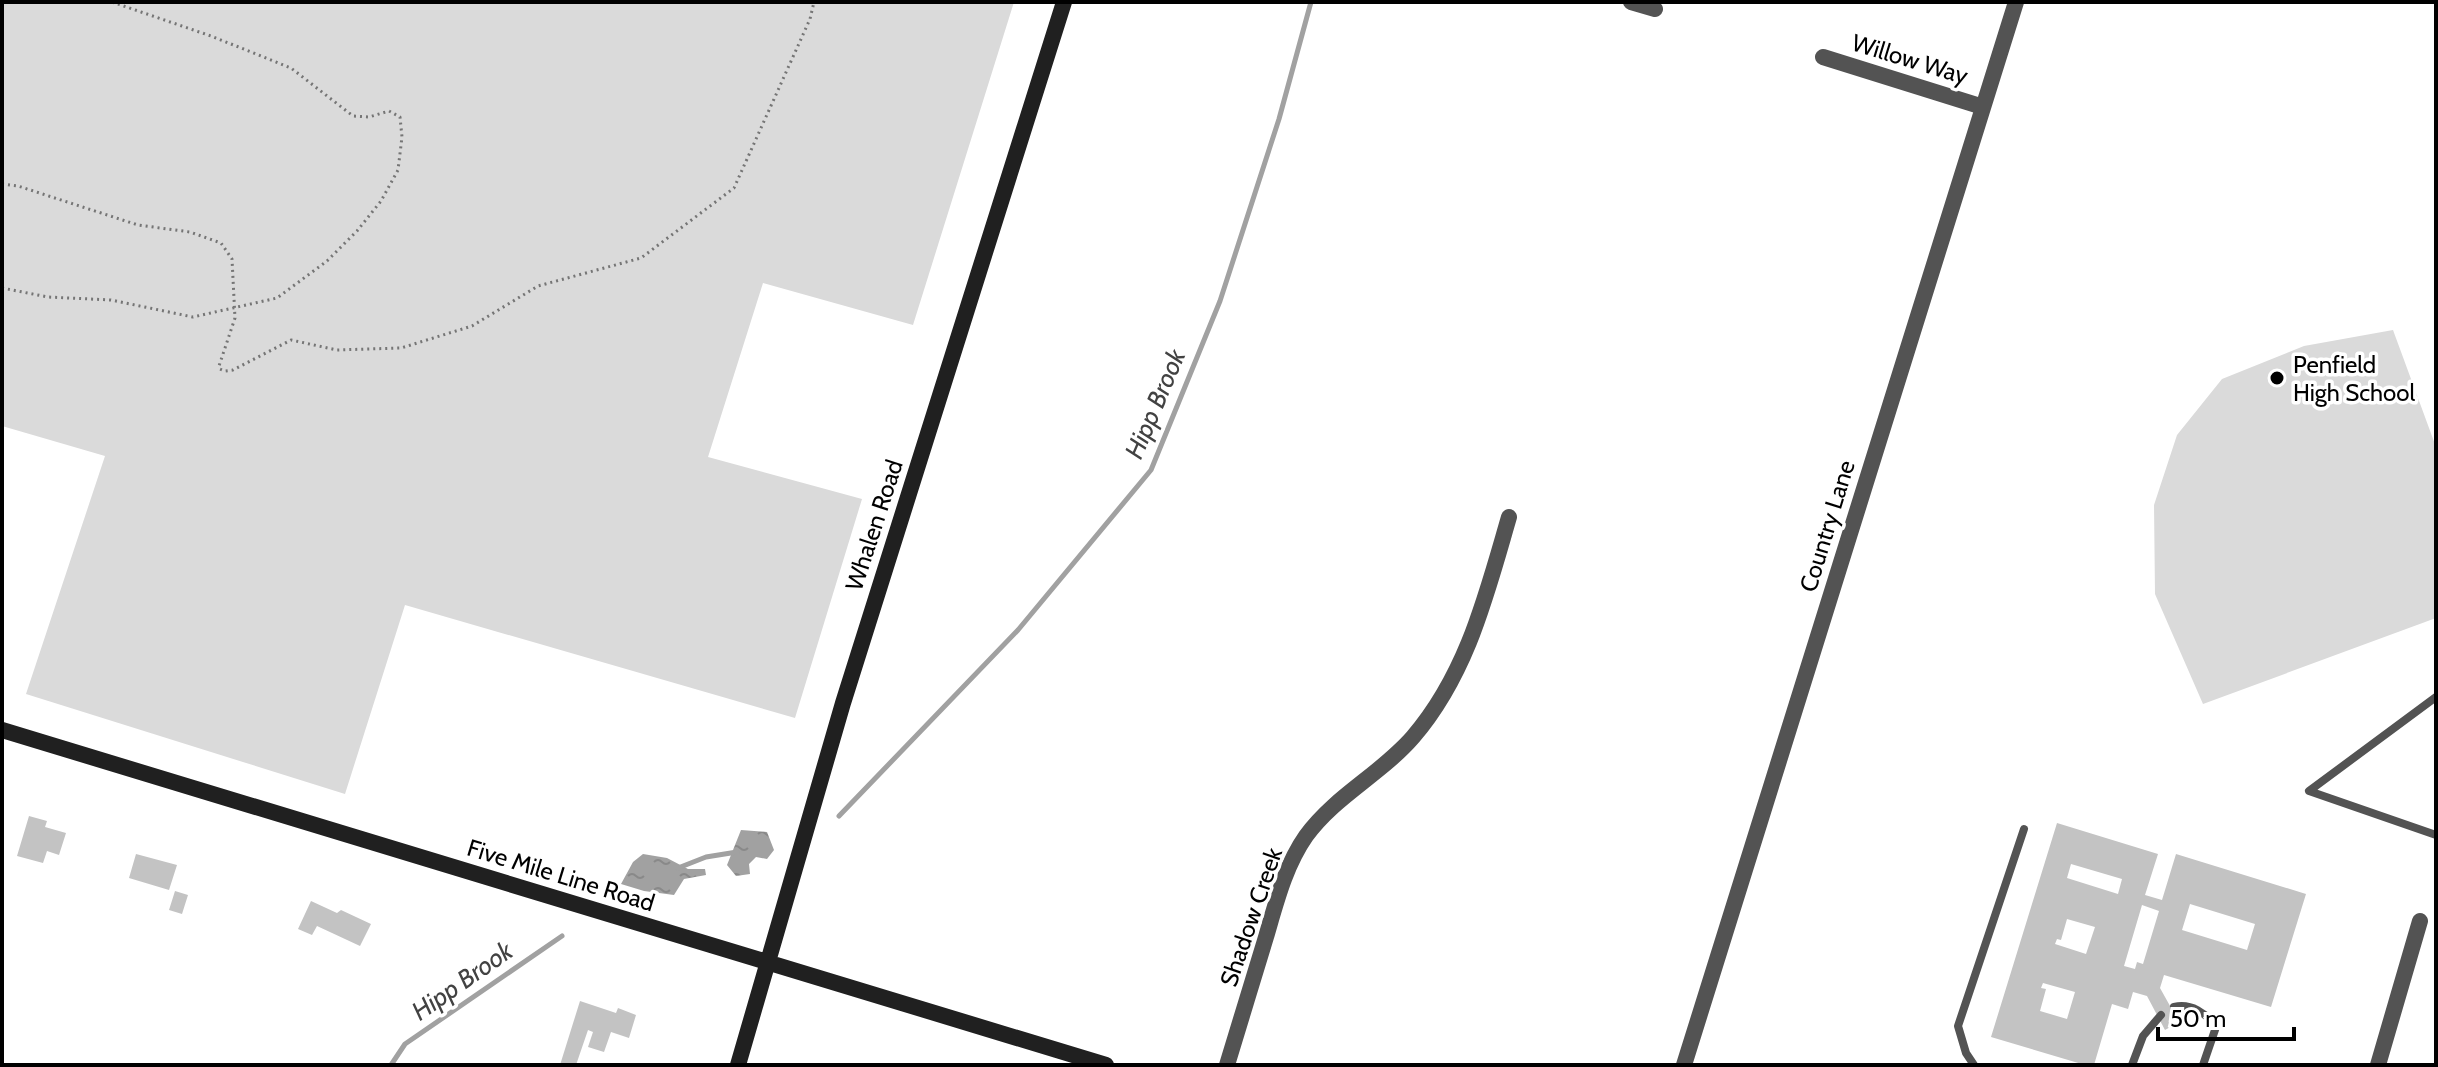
<svg xmlns="http://www.w3.org/2000/svg" width="2438" height="1067" font-family="Cabin,sans-serif">
  <defs>
    <pattern id="water-ripples" width="26" height="14" patternUnits="userSpaceOnUse" patternTransform="scale(2)"><rect width="26" height="14" fill="#a1a1a1"/><path d="M2 4q2-2 4 0t4 0M15 11q2-2 4 0t4 0" fill="none" stroke="#898989"/></pattern>
  </defs>
  <rect width="100%" height="100%" fill="#fff"/>
  <path fill="#dadada" d="M2,2H1014L913,325L763,283L708,457L862,499L795,718L405,605L345,794L26,694L105,456L2,426Z
    M2393,330L2436,447V618L2203,704L2155,594L2154,505L2177,435L2222,379L2304,346Z"/>
  <path fill="url(#water-ripples)" d="M741,830L767,832L774,850L767,859L756,857L749,864L750,874L736,876L727,865Z
    M643,854L667,858L688,869H705L706,875L684,879L674,895L644,891L621,884L633,862Z"/>
  <g fill="none" stroke-linecap="round" stroke-linejoin="round">
    <path stroke="#a1a1a1" stroke-width="5" d="M839,816L1018,630L1151,470L1220,301L1279,119L1311,2
      M678,868L706,857L737,852
      M391,1065L405,1044L562,936"/>
  </g>
  <path fill="#c3c3c3" fill-rule="evenodd" d="M29,816L47,821L45,827L66,833L59,855L47,851L43,863L17,856Z
    M2057,823L2158,854L2145,895L2162,900L2176,854L2306,894L2271,1007L2164,975L2160,988L2179,1022L2165,1030L2147,996L2133,992L2128,1009L2112,1004L2094,1065H2085L1991,1037ZM2071,864L2122,879L2118,894L2067,878ZM2190,904L2255,924L2247,950L2182,930ZM2142,905L2159,911L2143,964L2137,962L2135,969L2124,966ZM2067,919L2095,927L2086,954L2055,944L2057,939L2061,940ZM2043,983L2075,992L2067,1019L2040,1011L2046,989L2041,988Z
    M136,854L177,865L169,890L129,878Z
    M175,891L188,895L182,914L169,910Z
    M311,901L337,913L341,910L371,924L360,946L317,926L312,935L298,929Z
    M580,1001L616,1013L618,1008L636,1015L629,1038L611,1032L604,1052L588,1047L593,1032L588,1030L576,1065H560Z"/>
  <g fill="none" stroke-linecap="round" stroke-linejoin="round">
    <path stroke="#757575" stroke-width="3" stroke-dasharray="2 4" stroke-linecap="butt" d="M2,184L18,186L138,225L190,232L221,243L232,259L235,318L219,366L220,369L225,371L233,370L291,340L337,350L401,348L472,326L538,286L641,258L734,188L810,19L814,2
      M2,288L48,297L111,300L193,317L277,298L327,261L357,231L381,201L398,170L402,137L400,117L389,111L369,117L353,116L291,68L211,36L112,2"/>
    <path stroke="#535353" stroke-width="8" d="M2436,697L2309,791L2436,835
      M2174,1007C2191,1003 2206,1013 2216,1027L2203,1065
      M1974,1065L1966,1053L1958,1026L2024,829
      M2132,1065L2143,1036L2161,1015"/>
    <path stroke="#535353" stroke-width="16" d="M1631,2L1655,9
      M1823,57L1983,107
      M1227,1065C1240,1022 1253,980 1266,937C1276,903 1285,866 1306,836C1335,796 1381,774 1413,737C1467,674 1486,596 1509,517
      M1684,1065L2016,2
      M2378,1065L2420,921"/>
    <path stroke="#202020" stroke-width="16" d="M2,730L1106,1065
      M738,1065L843,703L1064,2"/>
  </g>
  <circle fill="#000" stroke="#fff" stroke-width="3" cx="2277" cy="378" r="8"/>
  <g text-anchor="middle" dominant-baseline="central" stroke-width="7" stroke-linejoin="round" paint-order="stroke">
    <g font-size="24" fill="#000" stroke="#fff">
      <text transform="translate(1910 59) rotate(17)">Willow Way</text>
      <text transform="translate(874 525) rotate(-72)">Whalen Road</text>
      <text transform="translate(1827 526) rotate(-73)">Country Lane</text>
      <text transform="translate(561 875) rotate(17)">Five Mile Line Road</text>
      <text transform="translate(1251 917) rotate(-71)">Shadow Creek</text>
    </g>
    <g font-size="24" fill="#000" stroke="#fff" text-anchor="start">
      <text x="2293" y="364">Penfield<tspan x="2293" dy="28">High School</tspan></text>
    </g>
    <g font-size="26" font-style="italic" fill="#424242" stroke="#fff">
      <text transform="translate(1155 404) rotate(-67)">Hipp Brook</text>
      <text transform="translate(462 981) rotate(-35)">Hipp Brook</text>
    </g>
  </g>
  <rect width="2438" height="1067" fill="none" stroke="#000000" stroke-width="8"/>
  <path d="M2158 1027v12h136v-12" fill="none" stroke="#000000" stroke-width="4"/>
  <text x="2170" y="1027" font-size="24" fill="#000000" stroke="#ffffff" stroke-width="6" paint-order="stroke">50 m</text>
</svg>
